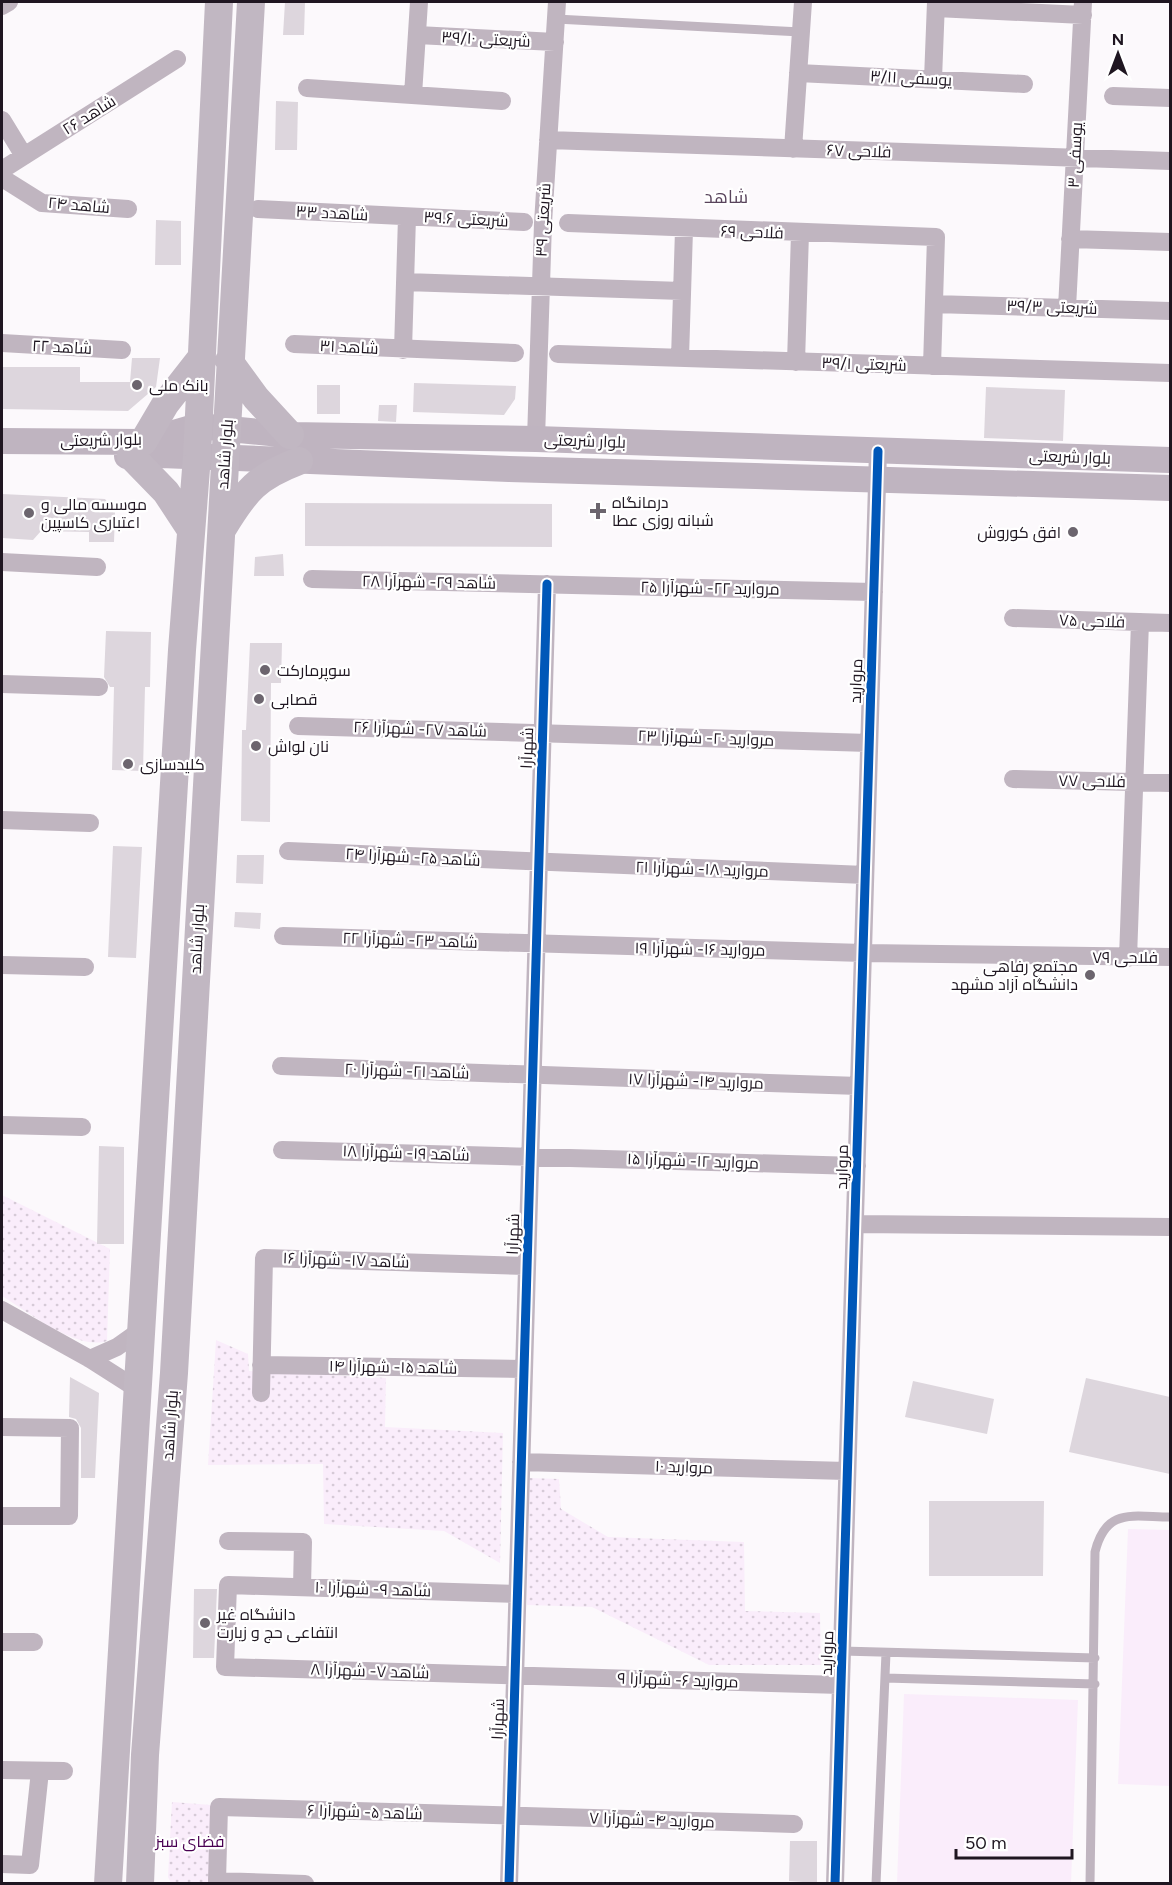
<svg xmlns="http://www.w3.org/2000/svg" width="1172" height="1885" font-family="Figtree,Cairo,sans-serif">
  <defs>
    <pattern id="park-dots" width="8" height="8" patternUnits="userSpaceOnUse" patternTransform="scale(1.5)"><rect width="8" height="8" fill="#faedfb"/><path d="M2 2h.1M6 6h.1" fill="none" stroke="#d6cad7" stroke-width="1.8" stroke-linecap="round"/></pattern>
  </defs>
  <rect width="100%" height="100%" fill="#fcf9fc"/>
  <path fill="#faedfb" d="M1128,1529L1170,1530V1786L1118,1784Z
    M904,1694L1078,1700L1071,1883H897Z"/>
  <path fill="url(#park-dots)" d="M2,1195L110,1249L107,1341C77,1351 28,1312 2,1296Z
    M216,1340L248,1354L249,1371L386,1378L385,1427L503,1433L500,1563L444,1531L324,1524L323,1464L208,1465Z
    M529,1478L559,1479L561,1509L608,1537L744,1542L745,1611L820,1613L821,1665H709L592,1607L527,1605Z
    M172,1802L211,1805L209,1883H171L168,1877Z"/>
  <path fill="#ddd6dd" d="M285,2H305L304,35H283Z
    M276,101L298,102L297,150H275Z
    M156,220L181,221V265H155Z
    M132,358H160L156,387L128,411L2,409L3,367H80V382H130Z
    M414,383L516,386L515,399L504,415L413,412Z
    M317,385H340V414H317Z
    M986,387L1065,390L1063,441L984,438Z
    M379,405H397L396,422L378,421Z
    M2,494L105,499L115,512L114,542H89V532L41,531L33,540L2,538Z
    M305,503L552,504V547L305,546Z
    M283,554L284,576H254L255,557Z
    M106,631L151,632L150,687H145L143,771L112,770L114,687H110L104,677Z
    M250,643H282L281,683H271L270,822L241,821L242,730H246Z
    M113,846L142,847L136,958L108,957Z
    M237,855H264L263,884L236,883Z
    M235,912L261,913L260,929L234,927Z
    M99,1146L124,1147V1244H97Z
    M70,1377L99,1393L95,1478H81V1428L76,1419L69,1417Z
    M1086,1378L1170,1397V1474L1069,1452Z
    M913,1381L994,1399L987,1434L905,1417Z
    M929,1501H1044L1043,1576H929Z
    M194,1589H217L214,1658H193Z
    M790,1841H817V1883L789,1881Z"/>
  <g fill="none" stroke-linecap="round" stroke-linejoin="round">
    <path stroke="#c0b5c0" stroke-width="9" d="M556,19L801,32
      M842,1651L1095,1658
      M885,1678L1095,1684
      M876,1884L886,1653
      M1090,1884L1095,1552C1106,1507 1133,1517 1170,1517"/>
    <path stroke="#c0b5c0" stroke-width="18" d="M2,6L9,2
      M936,8L1083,15
      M417,35L555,42
      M798,73L1024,84
      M933,79L936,2
      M307,88L502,101
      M413,95L419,2
      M1113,96L1170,98
      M2,120L24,156
      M548,140L1170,161
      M793,149L803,2
      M2,170L177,59
      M2,178L42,203L128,209
      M258,209L524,222
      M568,223L936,237L932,366
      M1070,239L1170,242
      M405,282L682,291
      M934,304L1170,311
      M1067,308L1083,2
      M2,343L122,350
      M294,344L515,353
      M403,350L407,217
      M558,354L1170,373
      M680,358L684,230
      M796,362L800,233
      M536,439L543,223L557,2
      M2,562L97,567
      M312,579L874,592
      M1013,618L1170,623
      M2,684L99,687
      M298,726L869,743
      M1013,779L1170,783
      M2,820L90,823
      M288,851L865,875
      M283,936L863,953L1170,957
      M1128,958L1140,622
      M2,965L85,967
      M281,1066L859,1086
      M2,1125L82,1127
      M282,1150L857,1166
      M856,1224L1170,1227
      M2,1310L90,1359L137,1389
      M90,1359L117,1347L141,1330
      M261,1365L524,1369
      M261,1393L264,1258L527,1266
      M2,1427L70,1428L69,1516H2
      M521,1462L847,1471
      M228,1541L303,1542L302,1587
      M517,1594L228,1585L225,1667L841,1685
      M2,1642H34
      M2,1770L64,1771
      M2,1864L30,1865L40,1771
      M305,1884L217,1881L219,1807L794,1824
      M509,1884L547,584
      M835,1884L878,451"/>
    <path stroke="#bfb4c0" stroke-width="26" d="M2,441L143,442L198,426L290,435L536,439L1170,460
      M127,456L161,455L509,469L1170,488"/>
    <path stroke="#c1b7c2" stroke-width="28" d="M229,361L256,398L290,435
      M143,442L166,403L202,357
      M131,456L166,492L191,530
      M223,528C246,490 257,477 299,461
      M108,1884L182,650L197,456L219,2
      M140,1884L145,1755L174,1373L251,2"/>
    <defs>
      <path id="cycleway" d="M509,1884L547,584
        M835,1884L878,451"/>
    </defs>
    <use href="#cycleway" stroke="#fff" stroke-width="13"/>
    <use href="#cycleway" stroke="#0057b8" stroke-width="9"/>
  </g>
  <g fill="#6c656e" stroke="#fff" stroke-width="2">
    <circle cx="137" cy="385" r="6"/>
    <path d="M595 502h6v6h6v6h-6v6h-6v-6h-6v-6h6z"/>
    <circle cx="29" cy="513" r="6"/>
    <circle cx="1073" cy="532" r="6"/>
    <circle cx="265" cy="670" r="6"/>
    <circle cx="259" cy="699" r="6"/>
    <circle cx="256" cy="746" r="6"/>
    <circle cx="128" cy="764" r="6"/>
    <circle cx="1090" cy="975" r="6"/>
    <circle cx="205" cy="1623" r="6"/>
  </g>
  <g text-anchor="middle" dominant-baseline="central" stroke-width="4.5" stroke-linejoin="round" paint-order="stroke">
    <g font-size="16" fill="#1f1621" stroke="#fff">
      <text transform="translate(486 39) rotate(3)">شریعتی ۳۹/۱۰</text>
      <text transform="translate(911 78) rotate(3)">یوسفی ۳/۱۱</text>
      <text transform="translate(89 115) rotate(-32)">شاهد ۲۶</text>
      <text transform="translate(859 151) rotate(2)">فلاحی ۶۷</text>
      <text transform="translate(1075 155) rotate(-87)">یوسفی ۳</text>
      <text transform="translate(79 205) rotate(5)">شاهد ۲۴</text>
      <text transform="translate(332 213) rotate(3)">شاهدد ۳۳</text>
      <text transform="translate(466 219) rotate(3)">شریعتی ۳۹.۶</text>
      <text transform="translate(543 220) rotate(-87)">شریعتی ۳۹</text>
      <text transform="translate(752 232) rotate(2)">فلاحی ۶۹</text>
      <text transform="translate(1052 307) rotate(2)">شریعتی ۳۹/۳</text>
      <text transform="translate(62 347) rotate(3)">شاهد ۲۲</text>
      <text transform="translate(349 347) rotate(3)">شاهد ۳۱</text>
      <text transform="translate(864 364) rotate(2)">شریعتی ۳۹/۱</text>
      <text transform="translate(101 440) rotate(-1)">بلوار شریعتی</text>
      <text transform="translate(585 441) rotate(2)">بلوار شریعتی</text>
      <text transform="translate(225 454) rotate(-86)">بلوار شاهد</text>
      <text transform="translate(1070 457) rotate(2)">بلوار شریعتی</text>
      <text transform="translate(429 582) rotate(1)">شاهد ۲۹- شهرآرا ۲۸</text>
      <text transform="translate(710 588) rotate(1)">مروارید ۲۲- شهرآرا ۲۵</text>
      <text transform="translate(1092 621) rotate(2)">فلاحی ۷۵</text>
      <text transform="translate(856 681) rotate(-88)">مروارید</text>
      <text transform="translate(420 729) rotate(2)">شاهد ۲۷- شهرآرا ۲۶</text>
      <text transform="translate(706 738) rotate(2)">مروارید ۲۰- شهرآرا ۲۳</text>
      <text transform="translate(527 748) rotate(-88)">شهرآرا</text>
      <text transform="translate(1092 781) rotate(1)">فلاحی ۷۷</text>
      <text transform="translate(413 857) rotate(3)">شاهد ۲۵- شهرآرا ۲۴</text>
      <text transform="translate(702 869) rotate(2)">مروارید ۱۸- شهرآرا ۲۱</text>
      <text transform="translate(197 939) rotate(-87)">بلوار شاهد</text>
      <text transform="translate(410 940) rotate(2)">شاهد ۲۳- شهرآرا ۲۲</text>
      <text transform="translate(700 949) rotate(1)">مروارید ۱۶- شهرآرا ۱۹</text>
      <text x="1125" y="957">فلاحی ۷۹</text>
      <text transform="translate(407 1071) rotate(2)">شاهد ۲۱- شهرآرا ۲۰</text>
      <text transform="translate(696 1081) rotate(2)">مروارید ۱۴- شهرآرا ۱۷</text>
      <text transform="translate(406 1153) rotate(2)">شاهد ۱۹- شهرآرا ۱۸</text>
      <text transform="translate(693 1161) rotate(2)">مروارید ۱۲- شهرآرا ۱۵</text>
      <text transform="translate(842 1167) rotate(-89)">مروارید</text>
      <text transform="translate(513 1234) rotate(-88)">شهرآرا</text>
      <text transform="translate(346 1260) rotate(2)">شاهد ۱۷- شهرآرا ۱۶</text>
      <text transform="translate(393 1367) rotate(1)">شاهد ۱۵- شهرآرا ۱۴</text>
      <text transform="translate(170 1425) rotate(-86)">بلوار شاهد</text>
      <text transform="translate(684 1467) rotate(2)">مروارید ۱۰</text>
      <text transform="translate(373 1589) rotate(2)">شاهد ۹- شهرآرا ۱۰</text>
      <text transform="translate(827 1653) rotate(-88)">مروارید</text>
      <text transform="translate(370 1671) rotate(2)">شاهد ۷- شهرآرا ۸</text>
      <text transform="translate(678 1680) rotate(2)">مروارید ۶- شهرآرا ۹</text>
      <text transform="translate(498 1719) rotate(-88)">شهرآرا</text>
      <text transform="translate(365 1812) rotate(2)">شاهد ۵- شهرآرا ۶</text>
      <text transform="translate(652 1820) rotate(2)">مروارید ۴- شهرآرا ۷</text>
    </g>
    <g font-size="16" fill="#1f1621" stroke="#fff" text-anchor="start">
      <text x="149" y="385">بانک ملی</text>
      <text x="612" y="502">درمانگاه<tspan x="612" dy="18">شبانه روزی عطا</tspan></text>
      <text x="41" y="504">موسسه مالی و<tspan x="41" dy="18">اعتباری کاسپین</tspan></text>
      <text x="1061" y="532" text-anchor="end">افق کوروش</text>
      <text x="277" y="670">سوپرمارکت</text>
      <text x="271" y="699">قصابی</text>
      <text x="268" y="746">نان لواش</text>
      <text x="140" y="764">کلیدسازی</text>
      <text x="1078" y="966" text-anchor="end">مجتمع رفاهی<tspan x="1078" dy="18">دانشگاه آزاد مشهد</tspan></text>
      <text x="217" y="1614">دانشگاه غیر<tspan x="217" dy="18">انتفاعی حج و زیارت</tspan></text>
    </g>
    <g font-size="16" fill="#490052" stroke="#fff">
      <text x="190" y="1841">فضای سبز</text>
    </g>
    <g font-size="18" fill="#59445c" stroke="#fff">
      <text x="726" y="197">شاهد</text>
    </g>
  </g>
  <rect width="1172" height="1885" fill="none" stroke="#1f1621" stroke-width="6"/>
  <g transform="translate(1118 54)" stroke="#ffffff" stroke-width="4.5" paint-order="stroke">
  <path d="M0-4.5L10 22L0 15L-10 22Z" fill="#1f1621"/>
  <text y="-9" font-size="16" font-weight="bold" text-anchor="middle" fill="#1f1621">N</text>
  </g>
  <path d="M956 1849v9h116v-9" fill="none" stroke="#1f1621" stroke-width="3"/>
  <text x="965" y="1849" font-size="18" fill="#1f1621" stroke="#ffffff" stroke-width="4.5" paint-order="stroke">50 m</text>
</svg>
